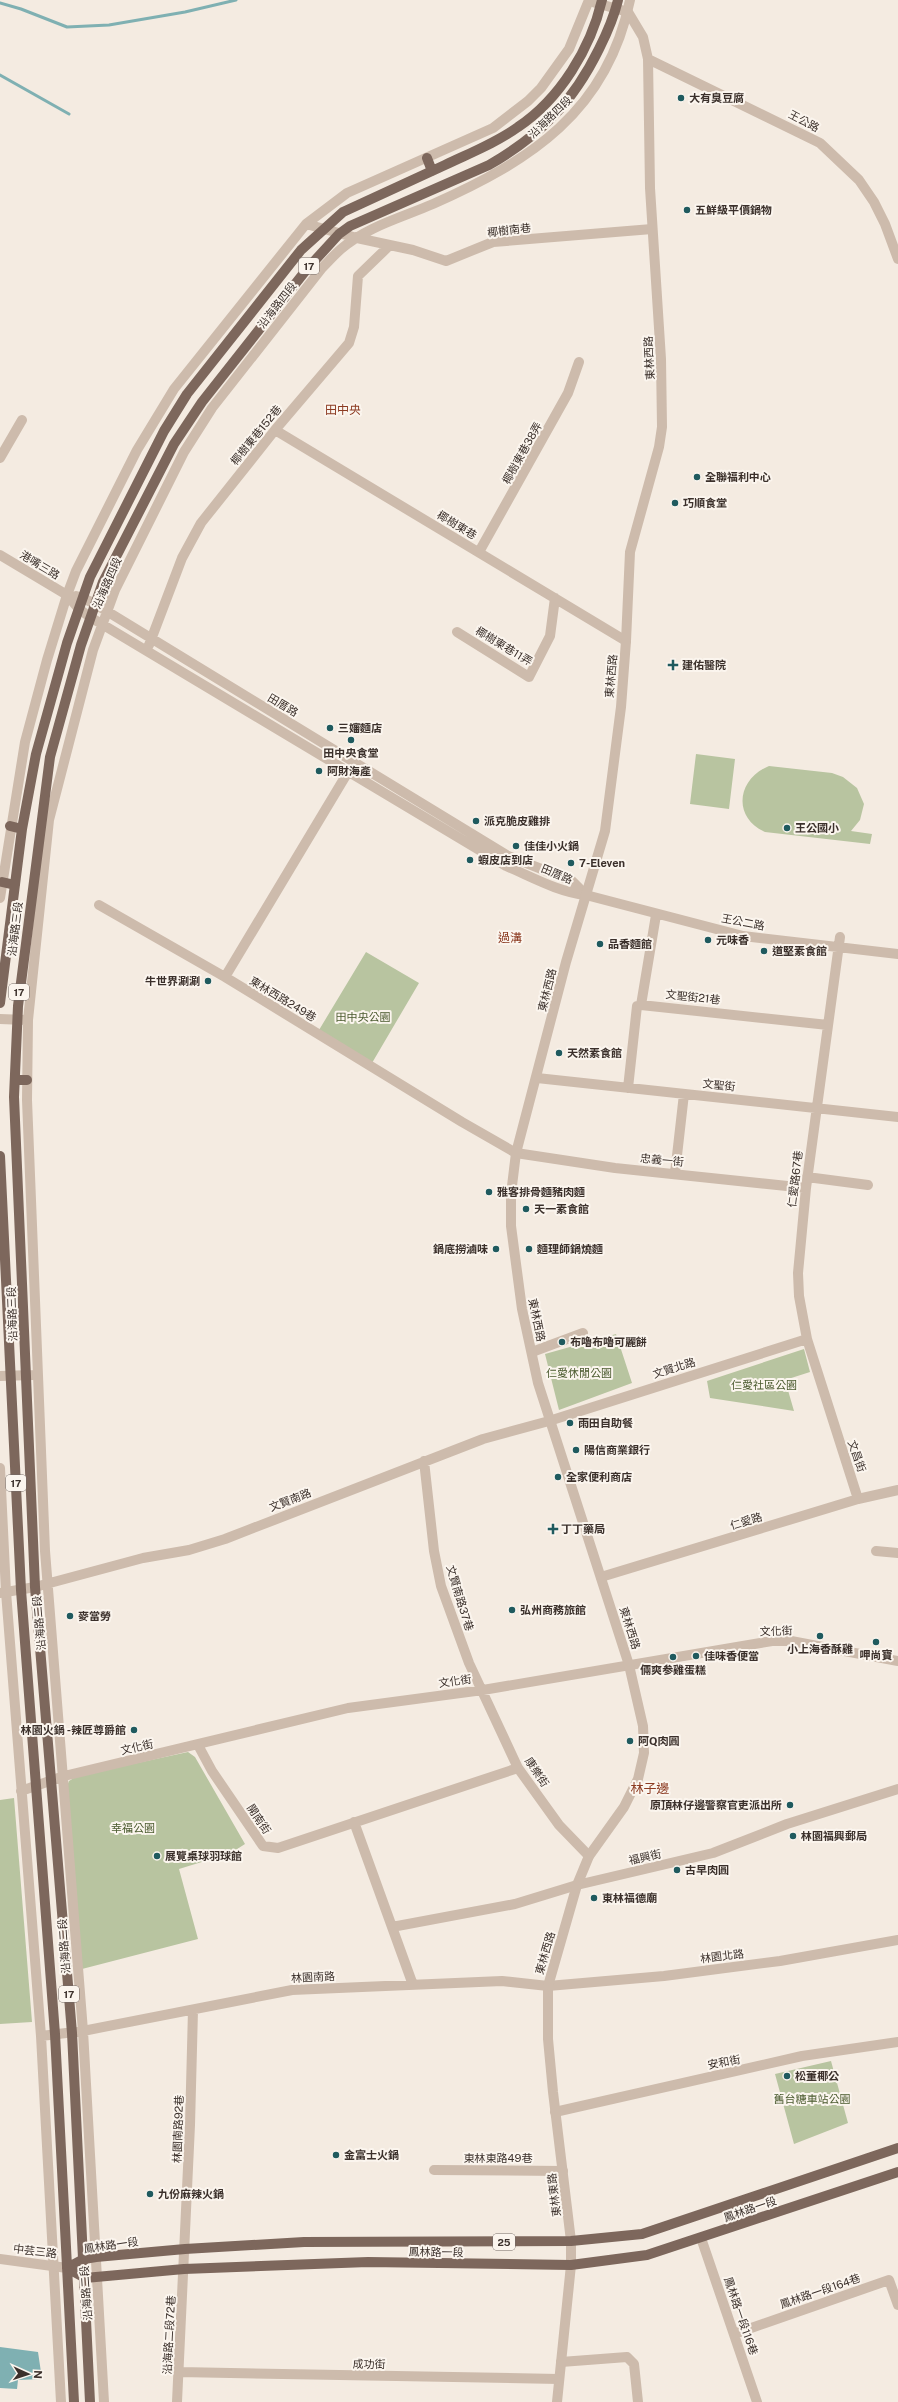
<svg xmlns="http://www.w3.org/2000/svg" width="898" height="2402" font-family="'Public Sans','Noto Sans TC',sans-serif">
  <rect width="100%" height="100%" fill="#f4ebe1"/>
  <path fill="#b8c4a0" d="M696,754L735,759L729,809L690,804Z
    M769,766L832,773L843,777L857,788L864,804L860,820L851,831L872,834L870,844L765,832C732,817 737,779 769,766Z
    M366,952L419,983L372,1063L319,1030Z
    M616,1334L632,1383L559,1410L545,1354Z
    M804,1349L810,1372L785,1380L794,1411L710,1398L707,1381Z
    M188,1752L195,1757L245,1844L231,1853L179,1869L198,1939L82,1969L67,1786L69,1781L77,1776Z
    M14,1798L32,2022L0,2024V1800Z
    M831,2061L848,2123L794,2144L775,2074Z"/>
  <path fill="#7fb0b2" d="M0,2347L38,2352L42,2379L18,2380L17,2389L0,2388Z"/>
  <g fill="none" stroke-linecap="round" stroke-linejoin="round">
    <path stroke="#7fb0b2" stroke-width="3" d="M0,3L21,9L67,27L109,25L185,12L236,0
      M0,75L69,114"/>
    <path stroke="#cdbbac" stroke-width="10" d="M306,224L357,238L413,250L446,261L493,242L652,229
      M275,430L626,641
      M0,458L22,420
      M479,552L568,393L579,362
      M0,555L67,595L79,609L90,617L506,866C532,877 558,892 586,895L743,936L898,954
      M76,596L83,598L95,604L508,856L572,881L586,895
      M457,632L529,677L550,636L555,598
      M149,645L182,558L201,523L275,430L349,343L354,327L358,276L390,245
      M0,898L25,742L47,660L67,595L76,571L137,450L174,389L306,224L347,193L493,128L528,101L541,88L569,49L589,0
      M99,905L225,977L462,1122L516,1153L615,1168L806,1188
      M840,937L806,1188L798,1273L799,1296L807,1339L858,1499
      M225,977L351,767
      M641,1005L656,915
      M0,1019L26,1020
      M537,1078L898,1117
      M628,1088L637,1006L641,1005L828,1025
      M675,1173L684,1094
      M807,1177L868,1185
      M532,1352L583,1333
      M0,1376L33,1375
      M424,1461L434,1551L441,1586L469,1663L518,1768L559,1825L589,1856
      M0,1468L6,1592L41,2036L61,2402
      M876,1551L898,1553
      M601,1577L858,1499L898,1490
      M35,1587L143,1558L189,1550L225,1539L483,1439L549,1421L807,1339
      M198,1745L212,1771L263,1846L278,1848L518,1768
      M21,1791L64,1776L348,1708L483,1690L772,1641H791L898,1661
      M354,1822L413,1985
      M392,1927L515,1904L577,1885L713,1853L787,1824L898,1789
      M41,2036L83,2031L292,1990L502,1981L548,1986L664,1976L780,1961L898,1940
      M555,2112L802,2056L898,2042
      M434,2170L563,2171
      M701,2238L757,2402
      M734,2334L889,2280L898,2305
      M561,2362L627,2357L634,2364L638,2402
      M179,2372L559,2379
      M104,2402L83,2031L45,1551L27,1100L28,1020L49,820L93,650L115,590L184,452L212,408L322,268C328,262 334,255 341,249C366,227 403,217 433,204C530,161 607,112 630,0
      M177,2402L190,2125L193,2010"/>
    <path stroke="#cdbbac" stroke-width="10" d="M648,59L820,143L859,180L874,202L885,224L898,259
      M0,1593L35,1587
      M0,2259L67,2268
      M557,2402L571,2265V2241L553,2092L548,2039V1986L577,1885L589,1856L624,1807L638,1779L644,1753L643,1726L629,1665L538,1383L522,1309L511,1226V1194L516,1153L566,962L605,831L621,707L626,641L630,552L659,447L662,427L661,359L650,188L648,59L643,37L628,12L589,1"/>
    <path stroke="#7d675c" stroke-width="10" d="M427,158L432,171
      M10,826L22,829
      M2,882L15,885
      M0,1003L22,829L36,754L67,643L90,577L164,431L187,394L301,250L343,212C377,196 411,181 445,165C470,153 496,143 518,127C560,99 591,48 602,0
      M15,1080H27
      M0,1156L21,1590L55,2034L74,2402
      M67,2268L85,2278L184,2269L368,2262L571,2265L647,2255L898,2172
      M67,2268L84,2259L96,2257L185,2249L304,2242L571,2241L642,2234L898,2148
      M90,2402L72,2033L35,1587L14,1097L18,1006L50,757L81,645L103,582L174,444L202,402L307,269L339,234L350,226L489,165C541,135 573,102 599,49C607,33 614,17 618,0"/>
  </g>
  <g fill="#1f5a5e" stroke="#fbf5ee" stroke-width="1.5">
    <circle cx="681" cy="98" r="4"/>
    <circle cx="687" cy="210" r="4"/>
    <circle cx="697" cy="477" r="4"/>
    <circle cx="675" cy="503" r="4"/>
    <path d="M671 659h4v4h4v4h-4v4h-4v-4h-4v-4h4z"/>
    <circle cx="330" cy="728" r="4"/>
    <circle cx="351" cy="740" r="4"/>
    <circle cx="319" cy="771" r="4"/>
    <circle cx="476" cy="821" r="4"/>
    <circle cx="787" cy="828" r="4"/>
    <circle cx="516" cy="846" r="4"/>
    <circle cx="470" cy="860" r="4"/>
    <circle cx="571" cy="863" r="4"/>
    <circle cx="708" cy="940" r="4"/>
    <circle cx="600" cy="944" r="4"/>
    <circle cx="764" cy="951" r="4"/>
    <circle cx="208" cy="981" r="4"/>
    <circle cx="559" cy="1053" r="4"/>
    <circle cx="489" cy="1192" r="4"/>
    <circle cx="526" cy="1209" r="4"/>
    <circle cx="496" cy="1249" r="4"/>
    <circle cx="529" cy="1249" r="4"/>
    <circle cx="562" cy="1342" r="4"/>
    <circle cx="570" cy="1423" r="4"/>
    <circle cx="576" cy="1450" r="4"/>
    <circle cx="558" cy="1477" r="4"/>
    <path d="M551 1523h4v4h4v4h-4v4h-4v-4h-4v-4h4z"/>
    <circle cx="512" cy="1610" r="4"/>
    <circle cx="70" cy="1616" r="4"/>
    <circle cx="820" cy="1636" r="4"/>
    <circle cx="876" cy="1642" r="4"/>
    <circle cx="696" cy="1656" r="4"/>
    <circle cx="673" cy="1657" r="4"/>
    <circle cx="134" cy="1730" r="4"/>
    <circle cx="630" cy="1741" r="4"/>
    <circle cx="790" cy="1805" r="4"/>
    <circle cx="793" cy="1836" r="4"/>
    <circle cx="157" cy="1856" r="4"/>
    <circle cx="677" cy="1870" r="4"/>
    <circle cx="594" cy="1898" r="4"/>
    <circle cx="787" cy="2076" r="4"/>
    <circle cx="336" cy="2155" r="4"/>
    <circle cx="150" cy="2194" r="4"/>
  </g>
  <g text-anchor="middle" dominant-baseline="central" stroke-width="4" stroke-linejoin="round" paint-order="stroke">
    <g fill="#fbf5ee" stroke="#756b66" stroke-width="1">
      <rect x="299" y="258" width="20" height="16" rx="3"/>
      <rect x="9" y="984" width="20" height="16" rx="3"/>
      <rect x="6" y="1475" width="20" height="16" rx="3"/>
      <rect x="59" y="1986" width="20" height="16" rx="3"/>
      <rect x="493" y="2234" width="22" height="16" rx="3"/>
    </g>
    <g font-size="10" font-weight="bold" fill="#3b302b">
      <text x="309" y="266">17</text>
      <text x="19" y="992">17</text>
      <text x="16" y="1483">17</text>
      <text x="69" y="1994">17</text>
      <text x="504" y="2242">25</text>
    </g>
    <g font-size="11" font-weight="bold" fill="#3b302b" stroke="#fbf5ee" text-anchor="start">
      <text x="689" y="98">大有臭豆腐</text>
      <text x="695" y="210">五鮮級平價鍋物</text>
      <text x="705" y="477">全聯福利中心</text>
      <text x="683" y="503">巧順食堂</text>
      <text x="682" y="665">建佑醫院</text>
      <text x="338" y="728">三嬸麵店</text>
      <text x="351" y="753" text-anchor="middle">田中央食堂</text>
      <text x="327" y="771">阿財海產</text>
      <text x="484" y="821">派克脆皮雞排</text>
      <text x="795" y="828">王公國小</text>
      <text x="524" y="846">佳佳小火鍋</text>
      <text x="478" y="860">蝦皮店到店</text>
      <text x="579" y="863">7-Eleven</text>
      <text x="716" y="940">元味香</text>
      <text x="608" y="944">品香麵館</text>
      <text x="772" y="951">道堅素食館</text>
      <text x="200" y="981" text-anchor="end">牛世界涮涮</text>
      <text x="567" y="1053">天然素食館</text>
      <text x="497" y="1192">雅客排骨麵豬肉麵</text>
      <text x="534" y="1209">天一素食館</text>
      <text x="488" y="1249" text-anchor="end">鍋底撈滷味</text>
      <text x="537" y="1249">麵理師鍋燒麵</text>
      <text x="570" y="1342">布嚕布嚕可麗餅</text>
      <text x="578" y="1423">雨田自助餐</text>
      <text x="584" y="1450">陽信商業銀行</text>
      <text x="566" y="1477">全家便利商店</text>
      <text x="561" y="1529">丁丁藥局</text>
      <text x="520" y="1610">弘州商務旅館</text>
      <text x="78" y="1616">麥當勞</text>
      <text x="820" y="1649" text-anchor="middle">小上海香酥雞</text>
      <text x="876" y="1655" text-anchor="middle">呷尚寶</text>
      <text x="704" y="1656">佳味香便當</text>
      <text x="673" y="1670" text-anchor="middle">倆爽参雞蛋糕</text>
      <text x="126" y="1730" text-anchor="end">林園火鍋 -辣匠尊爵館</text>
      <text x="638" y="1741">阿Q肉圓</text>
      <text x="782" y="1805" text-anchor="end">原頂林仔邊警察官吏派出所</text>
      <text x="801" y="1836">林園福興郵局</text>
      <text x="165" y="1856">展覽桌球羽球館</text>
      <text x="685" y="1870">古早肉圓</text>
      <text x="602" y="1898">東林福德廟</text>
      <text x="795" y="2076">松董椰公</text>
      <text x="344" y="2155">金富士火鍋</text>
      <text x="158" y="2194">九份麻辣火鍋</text>
    </g>
    <g font-size="11" fill="#3b302b" stroke="#fbf5ee">
      <text transform="translate(550 117) rotate(-44)">沿海路四段</text>
      <text transform="translate(804 121) rotate(28)">王公路</text>
      <text transform="translate(509 230) rotate(-7)">椰樹南巷</text>
      <text transform="translate(277 305) rotate(-52)">沿海路四段</text>
      <text transform="translate(649 358) rotate(-93)">東林西路</text>
      <text transform="translate(256 435) rotate(-51)">椰樹東巷152巷</text>
      <text transform="translate(522 453) rotate(-61)">椰樹東巷38弄</text>
      <text transform="translate(457 525) rotate(31)">椰樹東巷</text>
      <text transform="translate(40 565) rotate(31)">港嘴三路</text>
      <text transform="translate(107 583) rotate(-66)">沿海路四段</text>
      <text transform="translate(504 646) rotate(31)">椰樹東巷11弄</text>
      <text transform="translate(611 676) rotate(-85)">東林西路</text>
      <text transform="translate(283 705) rotate(31)">田厝路</text>
      <text transform="translate(557 874) rotate(23)">田厝路</text>
      <text transform="translate(743 922) rotate(11)">王公二路</text>
      <text transform="translate(15 929) rotate(-83)">沿海路三段</text>
      <text transform="translate(547 990) rotate(-76)">東林西路</text>
      <text transform="translate(693 997) rotate(6)">文聖街21巷</text>
      <text transform="translate(283 999) rotate(31)">東林西路249巷</text>
      <text transform="translate(719 1085) rotate(6)">文聖街</text>
      <text transform="translate(662 1160) rotate(5)">忠義一街</text>
      <text transform="translate(795 1179) rotate(-83)">仁愛路67巷</text>
      <text transform="translate(12 1314) rotate(-92)">沿海路三段</text>
      <text transform="translate(537 1320) rotate(78)">東林西路</text>
      <text transform="translate(674 1368) rotate(-17)">文賢北路</text>
      <text transform="translate(857 1456) rotate(71)">文昌街</text>
      <text transform="translate(290 1500) rotate(-21)">文賢南路</text>
      <text transform="translate(746 1521) rotate(-17)">仁愛路</text>
      <text transform="translate(460 1598) rotate(73)">文賢南路37巷</text>
      <text transform="translate(39 1623) rotate(-95)">沿海路二段</text>
      <text transform="translate(630 1628) rotate(72)">東林西路</text>
      <text transform="translate(776 1631) rotate(-2)">文化街</text>
      <text transform="translate(455 1681) rotate(-8)">文化街</text>
      <text transform="translate(137 1747) rotate(-13)">文化街</text>
      <text transform="translate(537 1772) rotate(56)">康樂街</text>
      <text transform="translate(259 1819) rotate(56)">開南街</text>
      <text transform="translate(645 1857) rotate(-13)">福興街</text>
      <text transform="translate(64 1946) rotate(-94)">沿海路二段</text>
      <text transform="translate(545 1953) rotate(-74)">東林西路</text>
      <text transform="translate(722 1956) rotate(-7)">林園北路</text>
      <text transform="translate(313 1977) rotate(-3)">林園南路</text>
      <text transform="translate(724 2062) rotate(-11)">安和街</text>
      <text transform="translate(178 2129) rotate(-88)">林園南路92巷</text>
      <text x="498" y="2158">東林東路49巷</text>
      <text transform="translate(554 2195) rotate(-97)">東林東路</text>
      <text transform="translate(750 2209) rotate(-19)">鳳林路一段</text>
      <text transform="translate(111 2245) rotate(-8)">鳳林路一段</text>
      <text transform="translate(35 2251) rotate(7)">中芸三路</text>
      <text transform="translate(436 2252) rotate(1)">鳳林路一段</text>
      <text transform="translate(820 2291) rotate(-19)">鳳林路一段164巷</text>
      <text transform="translate(86 2293) rotate(-94)">沿海路二段</text>
      <text transform="translate(741 2316) rotate(71)">鳳林路一段116巷</text>
      <text transform="translate(169 2335) rotate(-87)">沿海路二段72巷</text>
      <text transform="translate(369 2364) rotate(1)">成功街</text>
    </g>
    <g font-size="11" fill="#4a5a2e" stroke="#fbf5ee">
      <text x="363" y="1017">田中央公園</text>
      <text x="579" y="1373">仁愛休閒公園</text>
      <text x="764" y="1385">仁愛社區公園</text>
      <text x="133" y="1828">幸福公園</text>
      <text x="812" y="2099">舊台糖車站公園</text>
    </g>
    <g font-size="12" fill="#8c3b22" stroke="#fbf5ee">
      <text x="343" y="410">田中央</text>
      <text x="510" y="938">過溝</text>
    </g>
    <g font-size="13" fill="#8c3b22" stroke="#fbf5ee">
      <text x="650" y="1788">林子邊</text>
    </g>
  </g>
  <g transform="translate(28 2374) rotate(93)" stroke="#fbf5ee" stroke-width="3" paint-order="stroke">
  <path d="M0-3L7 15L0 10L-7 15Z" fill="#3b302b"/>
  <text y="-6" font-size="11" font-weight="bold" text-anchor="middle" fill="#3b302b">N</text>
  </g>
</svg>
